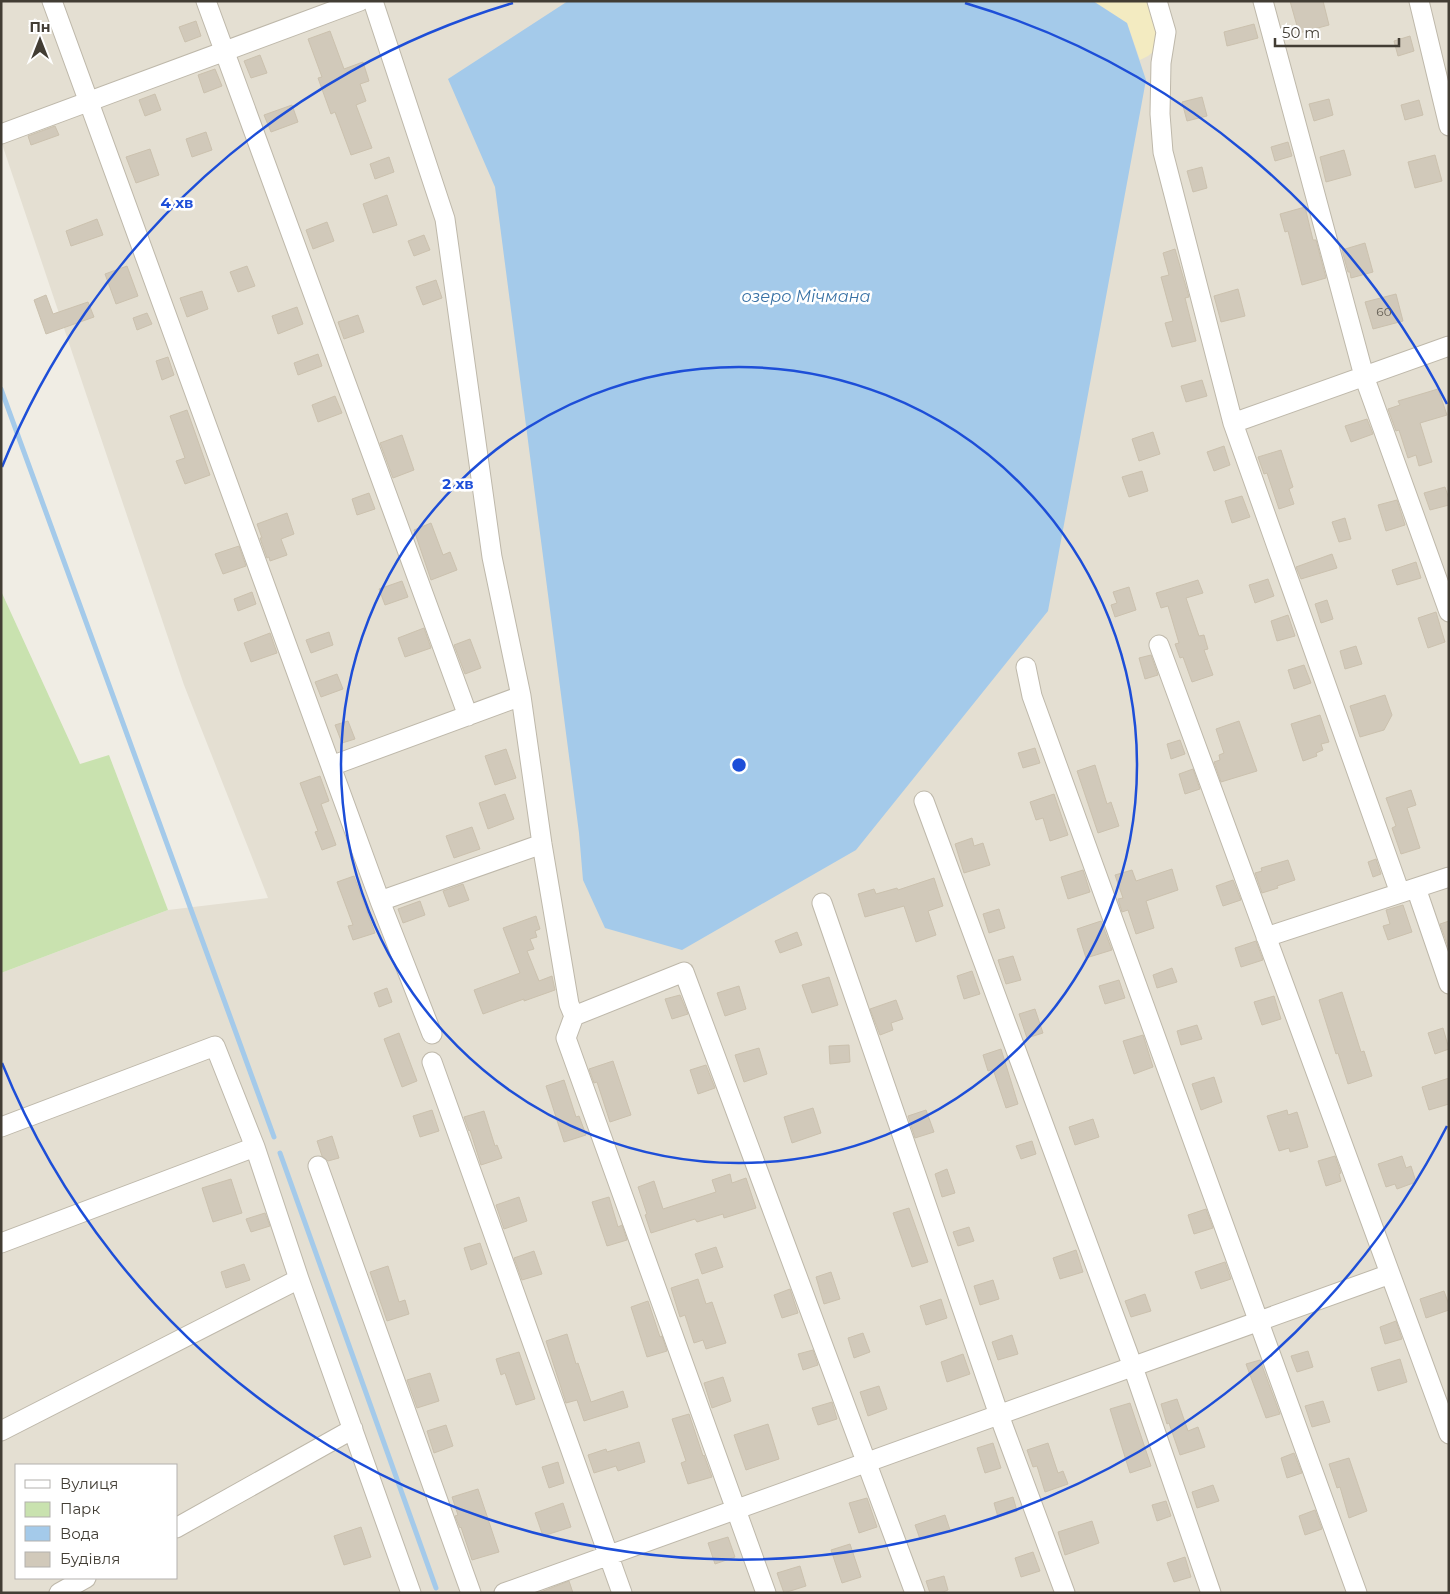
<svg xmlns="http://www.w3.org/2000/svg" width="1450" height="1594" font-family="Montserrat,sans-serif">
  <rect width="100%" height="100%" fill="#f0ede4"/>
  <path fill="#e4dfd2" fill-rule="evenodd" d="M1,1H1449V1593H1V973L168,910L268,898L184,685L1,141ZM16,1465H176V1578H16Z"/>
  <path fill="#c9e2af" d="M1,591L80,764L109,755L168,910L1,973Z"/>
  <path fill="#f3ebc1" d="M1093,1H1151L1159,47L1148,56L1140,60L1127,23Z"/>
  <path fill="#a4caea" d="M568,1H1093L1127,23L1146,80L1048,611L856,850L682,950L605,928L583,880L579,833L495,187L448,79Z"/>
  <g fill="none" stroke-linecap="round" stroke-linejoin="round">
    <path stroke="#a4caea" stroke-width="5" d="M1,389L274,1137
      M280,1153L436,1588"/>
  </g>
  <path fill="#d1c9ba" stroke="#cbc1ae" d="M1290,1H1323L1329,25L1299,33Z
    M196,21L201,36L185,42L179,27Z
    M1254,24L1258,38L1227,46L1224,32Z
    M330,31L344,69L363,62L369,81L360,84L366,101L356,105L372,148L351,155L335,112L331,114L318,78L322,77L308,39Z
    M1410,36L1414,51L1398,56L1394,41Z
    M260,55L267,73L251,78L244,61Z
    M215,69L222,86L204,93L198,75Z
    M155,94L161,110L145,116L139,100Z
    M1202,97L1207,116L1187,121L1182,102Z
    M1329,99L1333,115L1314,121L1309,104Z
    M1419,100L1423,115L1405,120L1401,105Z
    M292,105L298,122L271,132L264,115Z
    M55,126L59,135L31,145L28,136Z
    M206,132L212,150L192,157L186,139Z
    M1288,142L1292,156L1275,161L1271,147Z
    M150,149L159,175L136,183L126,157Z
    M1344,150L1351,175L1326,182L1320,157Z
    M1435,155L1442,181L1415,188L1408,162Z
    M389,157L394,172L375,179L370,164Z
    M1202,167L1207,188L1193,192L1187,171Z
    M387,195L397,225L373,233L363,204Z
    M1305,207L1313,240H1316L1326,278L1302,285L1288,231L1285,232L1280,214Z
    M97,219L103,235L71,246L66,231Z
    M327,222L334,241L313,249L306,230Z
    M424,235L430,250L414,256L408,241Z
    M1365,243L1373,272L1351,278L1350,272H1348L1342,250Z
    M1175,249L1189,297L1185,298L1196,341L1172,347L1165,323L1173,321L1161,277L1169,275L1163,253Z
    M127,266L138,296L116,304L105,274Z
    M247,266L255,286L238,292L230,272Z
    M436,280L442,298L423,305L416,287Z
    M1238,289L1245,316L1221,322L1214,296Z
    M202,291L208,309L187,317L180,298Z
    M1396,294L1403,321L1373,329L1365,302Z
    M46,295L53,314L88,302L94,317L46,334L34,300Z
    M297,307L303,324L278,334L272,316Z
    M147,313L152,324L137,330L133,318Z
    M358,315L364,332L344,339L338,322Z
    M318,354L322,366L298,375L294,363Z
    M168,357L174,375L162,380L156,361Z
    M1202,380L1207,396L1186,402L1181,386Z
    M1438,389L1447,415L1420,423L1432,462L1419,466L1416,455L1408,458L1399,430L1396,431L1388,409L1400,405L1398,401Z
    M335,396L342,413L318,422L312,405Z
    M187,410L210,475L185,484L176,461L185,458L170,416Z
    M1367,419L1373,434L1351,442L1345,426Z
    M1153,432L1160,454L1139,461L1132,439Z
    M402,435L414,470L393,478L380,443Z
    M1224,446L1230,465L1214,471L1207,452Z
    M1281,450L1293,487L1289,489L1294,504L1279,509L1267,473L1264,474L1258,457Z
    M1142,471L1148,491L1129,497L1122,477Z
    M1445,487L1449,499V505L1430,510L1424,493Z
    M369,493L375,509L357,515L352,499Z
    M1242,496L1250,517L1232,523L1225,501Z
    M1397,500L1405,525L1386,531L1378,505Z
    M287,513L294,534L281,539L287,555L270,561L269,557L267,558L260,538H262L257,524Z
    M1345,518L1351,539L1339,542L1332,522Z
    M431,523L443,555L450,552L457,570L431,580L414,530Z
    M239,546L246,566L223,574L215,554Z
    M1332,554L1337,568L1301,579L1296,567Z
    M1416,562L1421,578L1397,585L1392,570Z
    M1268,579L1274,596L1255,603L1249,585Z
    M1198,580L1203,593L1186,598L1199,636L1204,635L1208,649L1204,650L1213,675L1192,682L1183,657L1180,658L1175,644L1179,643L1168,606L1161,608L1156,593Z
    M402,581L408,597L385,605L379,589Z
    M1129,587L1136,610L1115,617L1111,605L1117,603L1113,592Z
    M252,592L256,604L238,611L234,599Z
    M1327,600L1333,619L1321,623L1315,604Z
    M1436,612L1445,642L1428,648L1418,618Z
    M1288,615L1295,636L1277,641L1271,621Z
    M424,628L431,648L405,657L398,638Z
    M329,632L333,645L311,653L306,640Z
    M270,633L277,653L251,662L244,643Z
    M470,639L481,668L465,674L454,645Z
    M1356,646L1362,664L1345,669L1340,651Z
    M1151,655L1158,675L1145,679L1139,658Z
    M1304,665L1311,683L1294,689L1288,670Z
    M337,674L343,689L321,697L315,682Z
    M1385,695L1392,715L1384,730L1360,737L1350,706Z
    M1320,715L1329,742L1321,744L1323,750L1316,753L1317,756L1303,761L1291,724Z
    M348,721L355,739L342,743L335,725Z
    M1239,721L1257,771L1221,782L1214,762L1220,760L1219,755L1224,753L1216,729Z
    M1180,740L1185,754L1171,759L1167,744Z
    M1035,748L1040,763L1023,768L1018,753Z
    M506,749L516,778L495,785L485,756Z
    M1095,765L1107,804L1111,802L1119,826L1098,833L1077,771Z
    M1193,769L1200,789L1185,794L1179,774Z
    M320,776L329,801L321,804L336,845L322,850L315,832L318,831L300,783Z
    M1411,790L1416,805L1407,808L1420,848L1401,854L1392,828L1396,826L1386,798Z
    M505,794L514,819L488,829L479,803Z
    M1054,794L1068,835L1050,841L1043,818L1036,820L1030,802Z
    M472,827L480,849L454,858L446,836Z
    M972,838L974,846L983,843L990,865L964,873L955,844Z
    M1376,859L1381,874L1373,877L1368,862Z
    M1288,860L1295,880L1277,886L1278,888L1262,893L1255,873L1262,871L1261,868Z
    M1172,869L1178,890L1146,901L1154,928L1136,934L1128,910L1122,912L1118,899L1123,898L1115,875L1132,870L1136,881Z
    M1083,870L1090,892L1068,899L1061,877Z
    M354,876L375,933L353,940L348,926L353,925L337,882Z
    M934,878L943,906L928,911L936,935L916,942L904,906L865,917L858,894L874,889L876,894L897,888L898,890Z
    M1233,880L1241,900L1223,906L1216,886Z
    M463,884L469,900L449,907L443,891Z
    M420,901L425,915L403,923L398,909Z
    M1403,905L1412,932L1388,940L1383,926L1390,924L1386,910Z
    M999,909L1005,928L989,933L983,914Z
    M536,916L540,929L535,931L537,937L530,939L534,949L527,951L539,981L552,976L555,990L524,1001V999L483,1014L474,990L520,973L503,928Z
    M1101,921L1112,950L1086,958L1077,929Z
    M1449,921V949L1440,924Z
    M797,932L802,945L780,953L775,941Z
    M1256,941L1263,960L1241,967L1235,948Z
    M1013,956L1021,980L1006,984L998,960Z
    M1172,968L1177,982L1157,988L1153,975Z
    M972,971L980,994L964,999L957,976Z
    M829,977L838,1005L812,1013L802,985Z
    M1119,980L1125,998L1105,1004L1099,986Z
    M739,986L746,1009L725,1016L717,993Z
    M387,988L392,1002L379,1007L374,993Z
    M1342,992L1361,1052L1364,1051L1372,1076L1348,1084L1338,1053L1336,1054L1319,1000Z
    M680,995L688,1014L672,1019L665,999Z
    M1274,996L1281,1019L1262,1025L1254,1002Z
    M896,1000L903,1019L891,1023L893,1030L880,1035L870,1009Z
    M1035,1009L1043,1033L1027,1038L1019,1014Z
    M1197,1025L1202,1039L1181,1045L1177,1031Z
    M1443,1028L1449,1049L1435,1054L1428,1033Z
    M399,1033L417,1081L402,1087L384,1039Z
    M1143,1035L1153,1067L1134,1074L1123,1041Z
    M849,1045L850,1062L830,1064L829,1046Z
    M759,1048L767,1074L744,1082L735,1055Z
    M1001,1049L1018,1104L1006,1108L993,1069L988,1071L983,1055Z
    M613,1061L631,1115L610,1122L597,1082L594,1083L589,1069Z
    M706,1065L715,1088L698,1094L690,1070Z
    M1214,1077L1222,1102L1201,1110L1192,1084Z
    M1449,1078V1104L1429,1110L1422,1087Z
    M564,1080L576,1117L579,1116L586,1135L564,1142L546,1086Z
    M813,1108L821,1133L792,1143L784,1117Z
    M432,1110L439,1131L420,1137L413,1116Z
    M926,1110L934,1132L915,1138L908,1116Z
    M1287,1110L1288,1115L1297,1112L1308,1147L1290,1152L1289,1148L1279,1151L1267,1116Z
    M484,1111L495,1146L497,1145L502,1158L481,1165L470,1130L469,1131L464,1117Z
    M1093,1119L1099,1137L1075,1145L1069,1127Z
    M332,1136L339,1158L328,1161L322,1156L317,1141Z
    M1032,1141L1036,1154L1021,1159L1016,1146Z
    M1335,1156L1341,1173L1339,1174L1341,1181L1326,1186L1318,1161Z
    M1402,1156L1406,1168L1411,1166L1416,1182L1397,1189L1395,1184L1386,1187L1378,1164Z
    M947,1169L955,1193L942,1197L935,1174Z
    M730,1174L732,1183L746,1178L756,1208L724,1218L723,1214L697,1222L695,1219L651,1233L645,1215L647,1214L638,1187L654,1181L663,1209L716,1192L712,1180Z
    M231,1179L242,1213L213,1222L202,1188Z
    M519,1197L527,1221L504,1229L496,1205Z
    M609,1197L618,1227L622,1225L627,1240L607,1246L592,1202Z
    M909,1208L928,1262L912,1267L893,1213Z
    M1206,1209L1213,1228L1194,1234L1188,1215Z
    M265,1213L270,1226L251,1232L246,1219Z
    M969,1227L974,1241L958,1246L953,1232Z
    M480,1243L487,1264L471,1270L464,1248Z
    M716,1247L723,1267L702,1274L695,1254Z
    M1076,1250L1083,1272L1060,1279L1053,1258Z
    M534,1251L542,1274L522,1280L514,1258Z
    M1225,1262L1231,1279L1201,1289L1195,1272Z
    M244,1264L250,1280L226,1288L221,1272Z
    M388,1266L399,1302L405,1300L409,1314L387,1321L370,1272Z
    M831,1272L840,1299L824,1304L816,1277Z
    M698,1279L706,1304L712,1302L726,1343L706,1349L703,1340L694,1343L685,1315L680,1317L671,1288Z
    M993,1280L999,1299L980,1305L974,1286Z
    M790,1289L798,1313L782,1318L774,1295Z
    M1444,1291L1449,1305V1310L1426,1318L1420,1299Z
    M1145,1294L1151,1311L1131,1317L1125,1301Z
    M941,1299L947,1318L926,1325L920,1306Z
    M648,1301L660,1337L662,1336L667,1351L647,1357L631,1307Z
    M1396,1321L1402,1339L1385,1344L1380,1327Z
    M863,1333L870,1352L854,1358L848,1338Z
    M567,1334L576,1364L578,1363L591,1402L623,1391L628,1407L584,1421L577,1400L566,1403L546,1341Z
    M1012,1335L1018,1354L998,1360L992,1342Z
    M813,1350L818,1365L803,1370L798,1354Z
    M1308,1351L1313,1367L1297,1372L1291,1356Z
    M519,1352L535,1399L516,1405L505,1373L501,1375L496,1359Z
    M963,1354L970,1374L947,1382L941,1362Z
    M1400,1359L1407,1382L1378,1391L1371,1368Z
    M1260,1360L1280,1414L1266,1418L1246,1364Z
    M430,1373L439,1401L417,1408L407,1380Z
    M723,1377L731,1401L712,1408L704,1383Z
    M879,1386L887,1409L868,1416L860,1392Z
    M1177,1399L1188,1431L1198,1427L1205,1447L1180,1455L1169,1423L1167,1424L1161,1404Z
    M1323,1401L1330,1422L1312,1427L1305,1406Z
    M832,1402L837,1419L818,1425L812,1408Z
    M1130,1403L1151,1466L1130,1473L1110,1409Z
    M689,1414L703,1456L704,1455L712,1477L688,1484L681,1463L686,1461L672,1419Z
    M768,1424L779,1459L746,1470L734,1435Z
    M446,1425L453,1446L434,1453L427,1431Z
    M639,1442L645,1462L618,1471L616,1466L594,1473L588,1455L606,1449L607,1452Z
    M993,1443L1001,1468L985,1473L977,1448Z
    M1048,1443L1058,1473L1063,1471L1068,1484L1045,1492L1037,1466L1033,1467L1027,1450Z
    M1294,1453L1302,1473L1287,1478L1281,1458Z
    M1349,1458L1367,1511L1349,1518L1340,1487L1337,1488L1329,1464Z
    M558,1462L564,1483L549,1488L542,1467Z
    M1213,1485L1219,1501L1197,1508L1192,1492Z
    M478,1489L499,1552L472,1560L461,1527L460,1528L455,1516L458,1515L452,1497Z
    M1013,1497L1017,1511L998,1517L994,1503Z
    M867,1498L877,1527L859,1533L849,1503Z
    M1166,1501L1171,1516L1157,1521L1152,1505Z
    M563,1503L571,1527L543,1536L535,1513Z
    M1315,1510L1322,1529L1305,1535L1299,1516Z
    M945,1515L950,1530L920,1539L915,1525Z
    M1092,1521L1099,1543L1065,1555L1058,1532Z
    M361,1527L371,1557L344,1565L334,1536Z
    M728,1537L735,1557L715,1564L708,1543Z
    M850,1544L861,1577L842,1583L831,1550Z
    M1033,1552L1040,1571L1021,1577L1015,1558Z
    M1185,1557L1191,1577L1174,1582L1167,1563Z
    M800,1566L806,1586L784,1593L777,1573Z
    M944,1576L948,1590L941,1593H930L926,1581Z
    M569,1581L573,1593H538Z"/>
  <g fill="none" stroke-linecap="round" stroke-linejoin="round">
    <defs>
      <path id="minor" d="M52,1L380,901L432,1034
        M206,1L468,716
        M373,1L445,219L492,557L521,696L542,844L569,1004L574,1016L566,1038L766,1593
        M1157,1L1166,32L1161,63L1160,114L1163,152L1233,423L1400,893
        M1263,1L1364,376L1449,612
        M1419,1L1449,126
        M1,134L360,1
        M1233,423L1449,346
        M1159,645L1449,1434
        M1026,667L1032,696L1357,1593
        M331,766L521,696
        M924,801L1133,1367L1211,1593
        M1416,888L1449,984
        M380,901L542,844
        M822,903L999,1415L1065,1593
        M1266,937L1449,877
        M574,1016L684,972L915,1593
        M432,1062L622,1593
        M1,1127L215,1046L255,1147L299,1279L411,1593
        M318,1166L471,1593
        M1,1243L255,1147
        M1,1431L299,1279
        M176,1528L353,1429
        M59,1593L86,1578
        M504,1593L1390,1274"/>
    </defs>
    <use href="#minor" stroke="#beb8aa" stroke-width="21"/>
    <use href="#minor" stroke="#fff" stroke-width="19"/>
  </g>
  <g fill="none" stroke="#1d4ed8" stroke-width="2.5">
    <circle cx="739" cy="765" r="398"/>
    <path d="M1447 1126A795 795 0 0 1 2 1063M2 467A795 795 0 0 1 513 3M965 3A795 795 0 0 1 1447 404"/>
  </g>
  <g text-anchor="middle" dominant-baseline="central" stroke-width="5" stroke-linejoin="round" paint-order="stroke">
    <g font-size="12" fill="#666056">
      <text x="1384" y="311">60</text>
    </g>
    <g font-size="16" font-style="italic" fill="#3771a5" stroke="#fff">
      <text x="806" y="296">озеро Мічмана</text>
    </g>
  </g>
  <circle cx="739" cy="765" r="8" fill="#1d4ed8" stroke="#fff" stroke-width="2.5"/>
  <g font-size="15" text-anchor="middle" font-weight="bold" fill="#1d4ed8" stroke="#fff" stroke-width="5" stroke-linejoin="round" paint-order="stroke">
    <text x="177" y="208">4 хв</text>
    <text x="458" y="489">2 хв</text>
  </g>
  <rect width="1450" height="1594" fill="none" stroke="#423d34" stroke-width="5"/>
  <rect x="15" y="1464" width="162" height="115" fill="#ffffff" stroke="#b3b1ae"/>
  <rect x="25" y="1480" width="25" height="8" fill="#ffffff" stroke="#b3b1ae"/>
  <text x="60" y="1489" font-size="15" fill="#423d34">Вулиця</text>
  <rect x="25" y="1502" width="25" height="15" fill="#c9e2af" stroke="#b3b1ae"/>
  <text x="60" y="1514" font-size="15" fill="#423d34">Парк</text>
  <rect x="25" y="1526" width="25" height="15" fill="#a4caea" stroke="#b3b1ae"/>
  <text x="60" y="1539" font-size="15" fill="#423d34">Вода</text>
  <rect x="25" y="1552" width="25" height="15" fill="#d1c9ba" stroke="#b3b1ae"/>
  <text x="60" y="1564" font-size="15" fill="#423d34">Будівля</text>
  <g transform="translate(40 40)" stroke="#ffffff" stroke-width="4" paint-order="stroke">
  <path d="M0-4L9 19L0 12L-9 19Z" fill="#423d34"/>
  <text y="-8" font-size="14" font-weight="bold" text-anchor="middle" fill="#423d34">Пн</text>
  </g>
  <path d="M1275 38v8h124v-8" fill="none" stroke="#423d34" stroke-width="2.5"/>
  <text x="1282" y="38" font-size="15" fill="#423d34" stroke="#ffffff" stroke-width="4" paint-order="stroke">50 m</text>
</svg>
